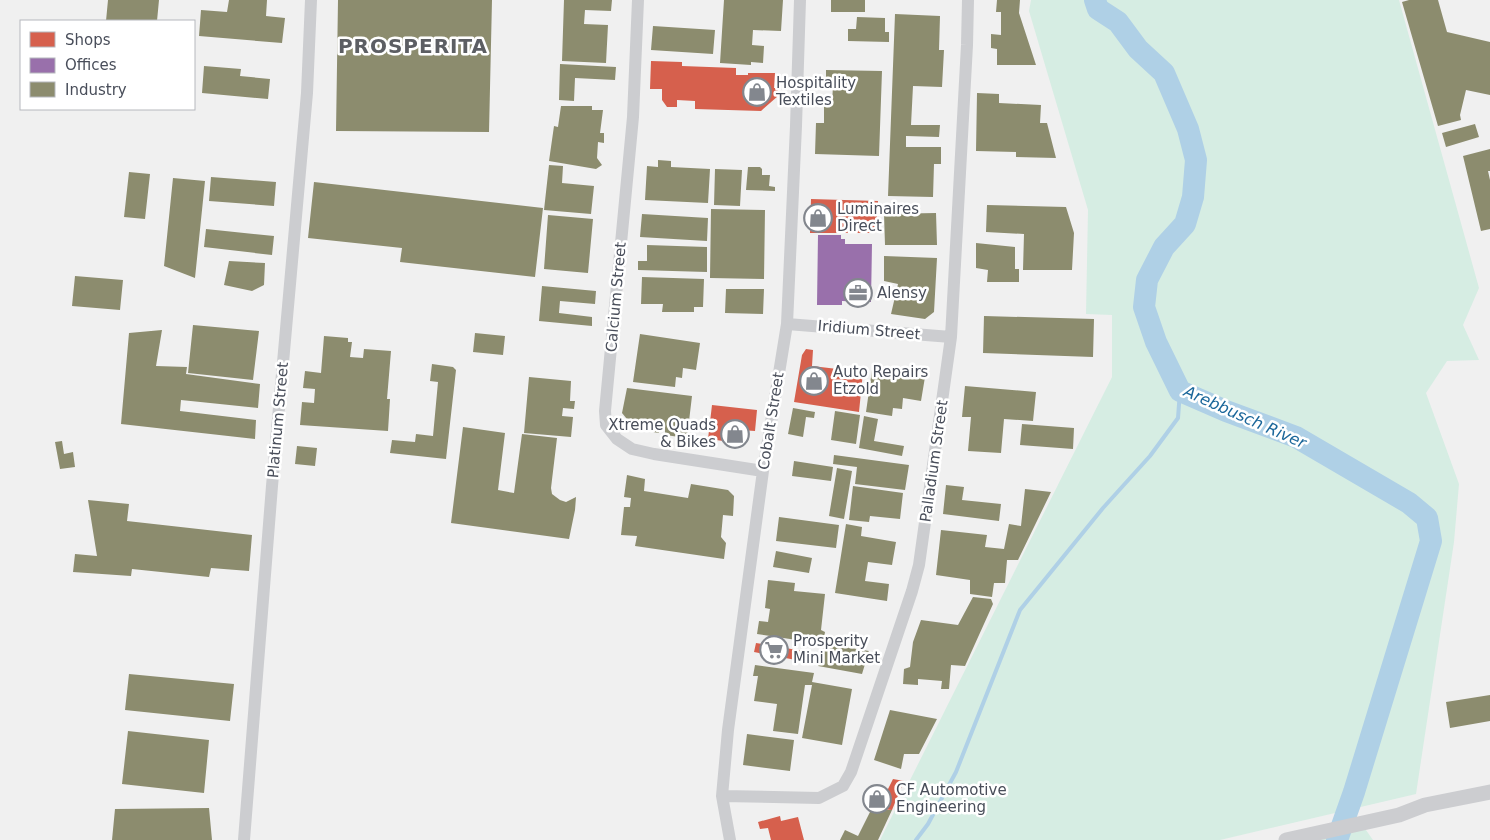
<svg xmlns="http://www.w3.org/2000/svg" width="1490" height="840" font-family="'DejaVu Sans',sans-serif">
  <rect width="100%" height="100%" fill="#f0f0f0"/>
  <path fill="#d6ede3" d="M1031,0H1399L1479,288L1463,325L1479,360L1447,361L1426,393L1459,484L1454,542L1416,794L1220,840H880L1112,377V315L1086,314L1088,210L1029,11Z
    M1361,823L1373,840H1306Z"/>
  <path fill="#d6604d" d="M651,61L682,62V66L736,68V75H748V73H775L774,88H778V96L761,111L695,109V101L677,100V107H667L662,100V89H650Z
    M811,199L878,201L876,233H810Z
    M806,349L813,350L812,366L863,372L859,412L794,402L802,355Z
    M712,405L757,410L755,431L740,430L739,443L708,439Z
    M756,643L803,651L801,661L754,652Z
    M893,779L904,781L892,810L865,808L869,789H888Z
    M780,816L781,821L798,817L804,840H771L768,828L760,829L758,822Z"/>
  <path fill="#9970ab" d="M818,235H841V239H845V244H872L871,302L842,301V305H817Z"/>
  <path fill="#8c8c6e" d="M108,0H159L157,21H106Z
    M229,0H267L266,16L285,18L282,43L199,36L201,10L227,12Z
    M338,0H492L489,132L336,131Z
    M564,0H612L611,11L585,10L584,24L608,25L606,63L562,61Z
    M724,0H783L781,31L753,30L752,45L764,46L763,63L751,62V65L720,63Z
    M831,0H865V12H831Z
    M997,0H1020L1019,13L1036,65H997V49L991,48V34L1001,35V12H996Z
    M1409,0H1438L1447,32L1490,42V95L1466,90L1460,115L1461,120L1438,126L1402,2Z
    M895,14L940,16L939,50H944L942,87L913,86L911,125H940L939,137L906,136V147H941V164H934L933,197L888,196Z
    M857,17L885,18V32H889V42L848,41V29H856Z
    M653,26L715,30L713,54L651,50Z
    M560,64L616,67L615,80L575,78L574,101L559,100Z
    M204,66L241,69L240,76L270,79L268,99L202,93Z
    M826,70L882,71L879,156L815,154L816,123H824V105L832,106L833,84H826Z
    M977,93L999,94V103L1041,105L1040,123H1047L1056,158L1016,157V152L976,151Z
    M561,106H592V110H603L600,133H604V143L598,142L597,158L602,165L596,169L549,161L554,126L558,127Z
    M1475,124L1479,137L1446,147L1442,133Z
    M1490,149V171H1488L1490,180V229L1481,231L1463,156Z
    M658,160L671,161V167L710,169L708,203L645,200L647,166L658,167Z
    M549,165L563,166L562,183L594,186L591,214L544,210Z
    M748,167H760L762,169V175H770L769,186L775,187V191L746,190Z
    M715,169L742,170L740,206L714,205Z
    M129,172L150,174L145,219L124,217Z
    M211,177L276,182L274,206L209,201Z
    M173,178L205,181L195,278L164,266Z
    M314,182L543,208L535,277L400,262L402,248L308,238Z
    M987,205L1066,207L1074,233L1072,270H1023L1024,234L986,232Z
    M711,209L765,210L764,279L710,278Z
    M936,213L937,245H885L884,214Z
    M642,214L708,218L707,241L640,237Z
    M548,215L593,219L588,273L544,269Z
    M206,229L274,236L272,255L204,247Z
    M976,243L1015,247V269H1019V282H987L988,270L976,268Z
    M647,245L707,247V272L638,270V261H647Z
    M884,256L937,258L934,312L925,319L891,314L898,284L884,281Z
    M229,261L265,263L264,285L252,291L224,285Z
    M75,276L123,280L120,310L72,306Z
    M642,277L704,279L703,307H694V312H662L663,304H641Z
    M542,286L596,291L595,304L560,301L559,313L592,317V326L539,321Z
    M726,289H764L763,314L725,313Z
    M984,316L1094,319L1093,357L983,353Z
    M193,325L259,331L253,380L188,373Z
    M162,330L156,366L187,367L186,374L260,384L258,408L181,400L180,411L256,420L255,439L121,424L129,333Z
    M475,333L505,336L503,355L473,352Z
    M640,334L700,343L696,370L683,368L682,378L676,377L675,387L633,382Z
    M324,336L348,338V342H352L350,357L363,358L364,349L391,351L387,399H390L388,431L300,425L302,402L314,403L315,389L303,388L305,371L321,373Z
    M432,364L453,367L456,370L446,459L390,453L392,440L415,442L416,434L433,436L438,382L430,381Z
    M872,370L925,377L921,401L903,398L902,409L893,408L892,416L866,412Z
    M529,377L571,381L570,401H575L574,409L563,408L562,416L573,417L571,437L524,433Z
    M965,386L1036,392L1033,421L1004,419L1001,453L968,451L971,417H962Z
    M627,388L692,396L687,438L665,435V424L660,423L659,433L635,429L622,413Z
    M793,408L815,412L814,418L806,417L803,437L788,434Z
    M835,411L860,415L856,444L831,440Z
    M864,416L878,419L874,441L904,446L902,456L859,448Z
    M1022,424L1074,428L1073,449L1020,445Z
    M463,427L505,433L498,490L514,493L522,434L557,438L551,488L552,494L560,500L566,502L576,497L575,510L569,539L451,523Z
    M62,441L64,454L73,452L75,467L60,469L55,442Z
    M297,446L317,448L315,466L295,464Z
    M834,455L909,465L905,490L855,484L857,467L833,464Z
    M794,461L833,467L831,481L792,476Z
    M837,468L852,471L844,519L829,516Z
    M627,475L645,479L644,491L688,498L691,484L728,490L734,496L733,516L723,515L721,537L726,543L724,559L635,546L637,536L621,535L624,507H630L631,498L624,497Z
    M946,485L964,487L962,500L1001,504L999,521L943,514Z
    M853,486L903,493L900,519L870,516L869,522L849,520Z
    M1025,489L1051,492L1018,560H1007L1005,583H994L992,597L970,594V580L936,575L941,530L987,535L985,547L1004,549L1009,524L1021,526Z
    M88,500L129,504L127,521L252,535L249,571L211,568L209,577L132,569L131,576L73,572L75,554L97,556Z
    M779,517L839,525L836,548L776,541Z
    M846,524L862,527L861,536L896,542L892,565L868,562L865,581L889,584L887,601L835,593Z
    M776,551L812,558L809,573L773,567Z
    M768,580L795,583L794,591L825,594L821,630L825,632L823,644L757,634L759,621L768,622L770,609L765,608Z
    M973,597L991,599L993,604L965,666L951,665L949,689H941L942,681L918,679V685L903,684L904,669L910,667L913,642L921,620L958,625Z
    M825,644L869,651L862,674L818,666Z
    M755,665L814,673L812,682L852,689L842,745L802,738L812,685H805L798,734L773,731L777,704L754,701L758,676H753Z
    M129,674L234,684L230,721L125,710Z
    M1490,695V721L1450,728L1446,702Z
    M890,710L937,719L919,754H904L901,769L874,760Z
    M128,731L209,740L204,793L122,784Z
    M747,734L794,740L790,771L743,765Z
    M209,808L212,840H112L115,809Z
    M871,810H892L878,840H840L845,830L858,836Z"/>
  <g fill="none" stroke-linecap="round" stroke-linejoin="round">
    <path stroke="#afd0e6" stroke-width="4" d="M916,840L928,824L956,772L1020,610L1103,508L1150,456L1178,418L1180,391"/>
    <path stroke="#afd0e6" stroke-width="22" d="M1095,0L1098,9L1118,22L1138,49L1164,73L1188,129L1196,160L1193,197L1185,224L1164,247L1147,280L1144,307L1156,342L1180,391L1226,411L1296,437L1409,503L1427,518L1431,541L1354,792L1337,840"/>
    <path stroke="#cccdd0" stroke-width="12" d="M638,0L633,117L605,411L606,425L617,439L632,449L654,454L763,471
      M787,324L951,337
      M722,796L819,798L843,786L851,772L912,591L919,565L951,337L967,45L968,0
      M244,840L272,486L307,93L311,0
      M730,840L722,796L728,730L763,471L787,324L796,126L800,0"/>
    <path stroke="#cccdd0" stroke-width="15" d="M1286,840L1399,815L1425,805L1490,792"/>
  </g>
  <defs>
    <symbol id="shop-ring" viewBox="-11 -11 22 22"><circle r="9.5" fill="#fff" stroke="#83878e" stroke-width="1.5"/><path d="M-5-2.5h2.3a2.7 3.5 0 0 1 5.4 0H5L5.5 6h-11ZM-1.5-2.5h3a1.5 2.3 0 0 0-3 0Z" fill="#83878e"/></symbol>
    <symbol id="office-ring" viewBox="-11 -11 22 22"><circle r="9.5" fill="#fff" stroke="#83878e" stroke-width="1.5"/><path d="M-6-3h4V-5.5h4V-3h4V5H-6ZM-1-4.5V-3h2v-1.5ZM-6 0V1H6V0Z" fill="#83878e"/></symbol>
    <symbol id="supermarket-ring" viewBox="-11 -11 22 22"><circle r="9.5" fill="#fff" stroke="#83878e" stroke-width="1.5"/><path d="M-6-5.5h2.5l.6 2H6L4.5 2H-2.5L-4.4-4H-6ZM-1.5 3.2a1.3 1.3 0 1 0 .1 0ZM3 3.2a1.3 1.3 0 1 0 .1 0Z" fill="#83878e"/></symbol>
  </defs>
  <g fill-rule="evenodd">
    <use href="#shop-ring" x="741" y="76" width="32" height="32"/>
    <use href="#shop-ring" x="802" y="202" width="32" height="32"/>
    <use href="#office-ring" x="842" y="277" width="32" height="32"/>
    <use href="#shop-ring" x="798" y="365" width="32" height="32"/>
    <use href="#shop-ring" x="719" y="418" width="32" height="32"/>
    <use href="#supermarket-ring" x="758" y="634" width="32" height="32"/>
    <use href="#shop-ring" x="861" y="783" width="32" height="32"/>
  </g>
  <g text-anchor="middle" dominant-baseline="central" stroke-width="5" stroke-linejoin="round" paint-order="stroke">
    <g font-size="15" fill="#494e5a" stroke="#fff" text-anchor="start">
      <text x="776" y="83">Hospitality<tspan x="776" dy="17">Textiles</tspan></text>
      <text x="837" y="209">Luminaires<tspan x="837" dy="17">Direct</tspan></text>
      <text x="877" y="293">Alensy</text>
      <text x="833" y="372">Auto Repairs<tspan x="833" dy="17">Etzold</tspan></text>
      <text x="716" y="425" text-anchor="end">Xtreme Quads<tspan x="716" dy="17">&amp; Bikes</tspan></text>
      <text x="793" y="641">Prosperity<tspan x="793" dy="17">Mini Market</tspan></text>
      <text x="896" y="790">CF Automotive<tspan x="896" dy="17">Engineering</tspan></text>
    </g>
    <g font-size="15" fill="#494e5a" stroke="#fff">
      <text transform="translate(616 297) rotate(-85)">Calcium Street</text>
      <text transform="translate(869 330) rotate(5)">Iridium Street</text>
      <text transform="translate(278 420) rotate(-85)">Platinum Street</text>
      <text transform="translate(771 421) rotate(-81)">Cobalt Street</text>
      <text transform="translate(934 461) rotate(-82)">Palladium Street</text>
    </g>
    <g font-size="16" font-style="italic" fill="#1b679a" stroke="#fff">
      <text transform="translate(1245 417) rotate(24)">Arebbusch River</text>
    </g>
    <g font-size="20" font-weight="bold" letter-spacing="1" fill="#5c5e63" stroke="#fff">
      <text x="413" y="46">PROSPERITA</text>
    </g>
  </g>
  <rect x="20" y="20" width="175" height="90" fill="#ffffff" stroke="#b6b8bd"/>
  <rect x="30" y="32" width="25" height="15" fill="#d6604d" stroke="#b6b8bd"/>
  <text x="65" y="45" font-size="15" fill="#494e5a">Shops</text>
  <rect x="30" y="58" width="25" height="15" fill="#9970ab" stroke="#b6b8bd"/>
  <text x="65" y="70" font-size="15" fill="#494e5a">Offices</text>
  <rect x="30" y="82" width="25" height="15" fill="#8c8c6e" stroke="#b6b8bd"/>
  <text x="65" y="95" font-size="15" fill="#494e5a">Industry</text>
</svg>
